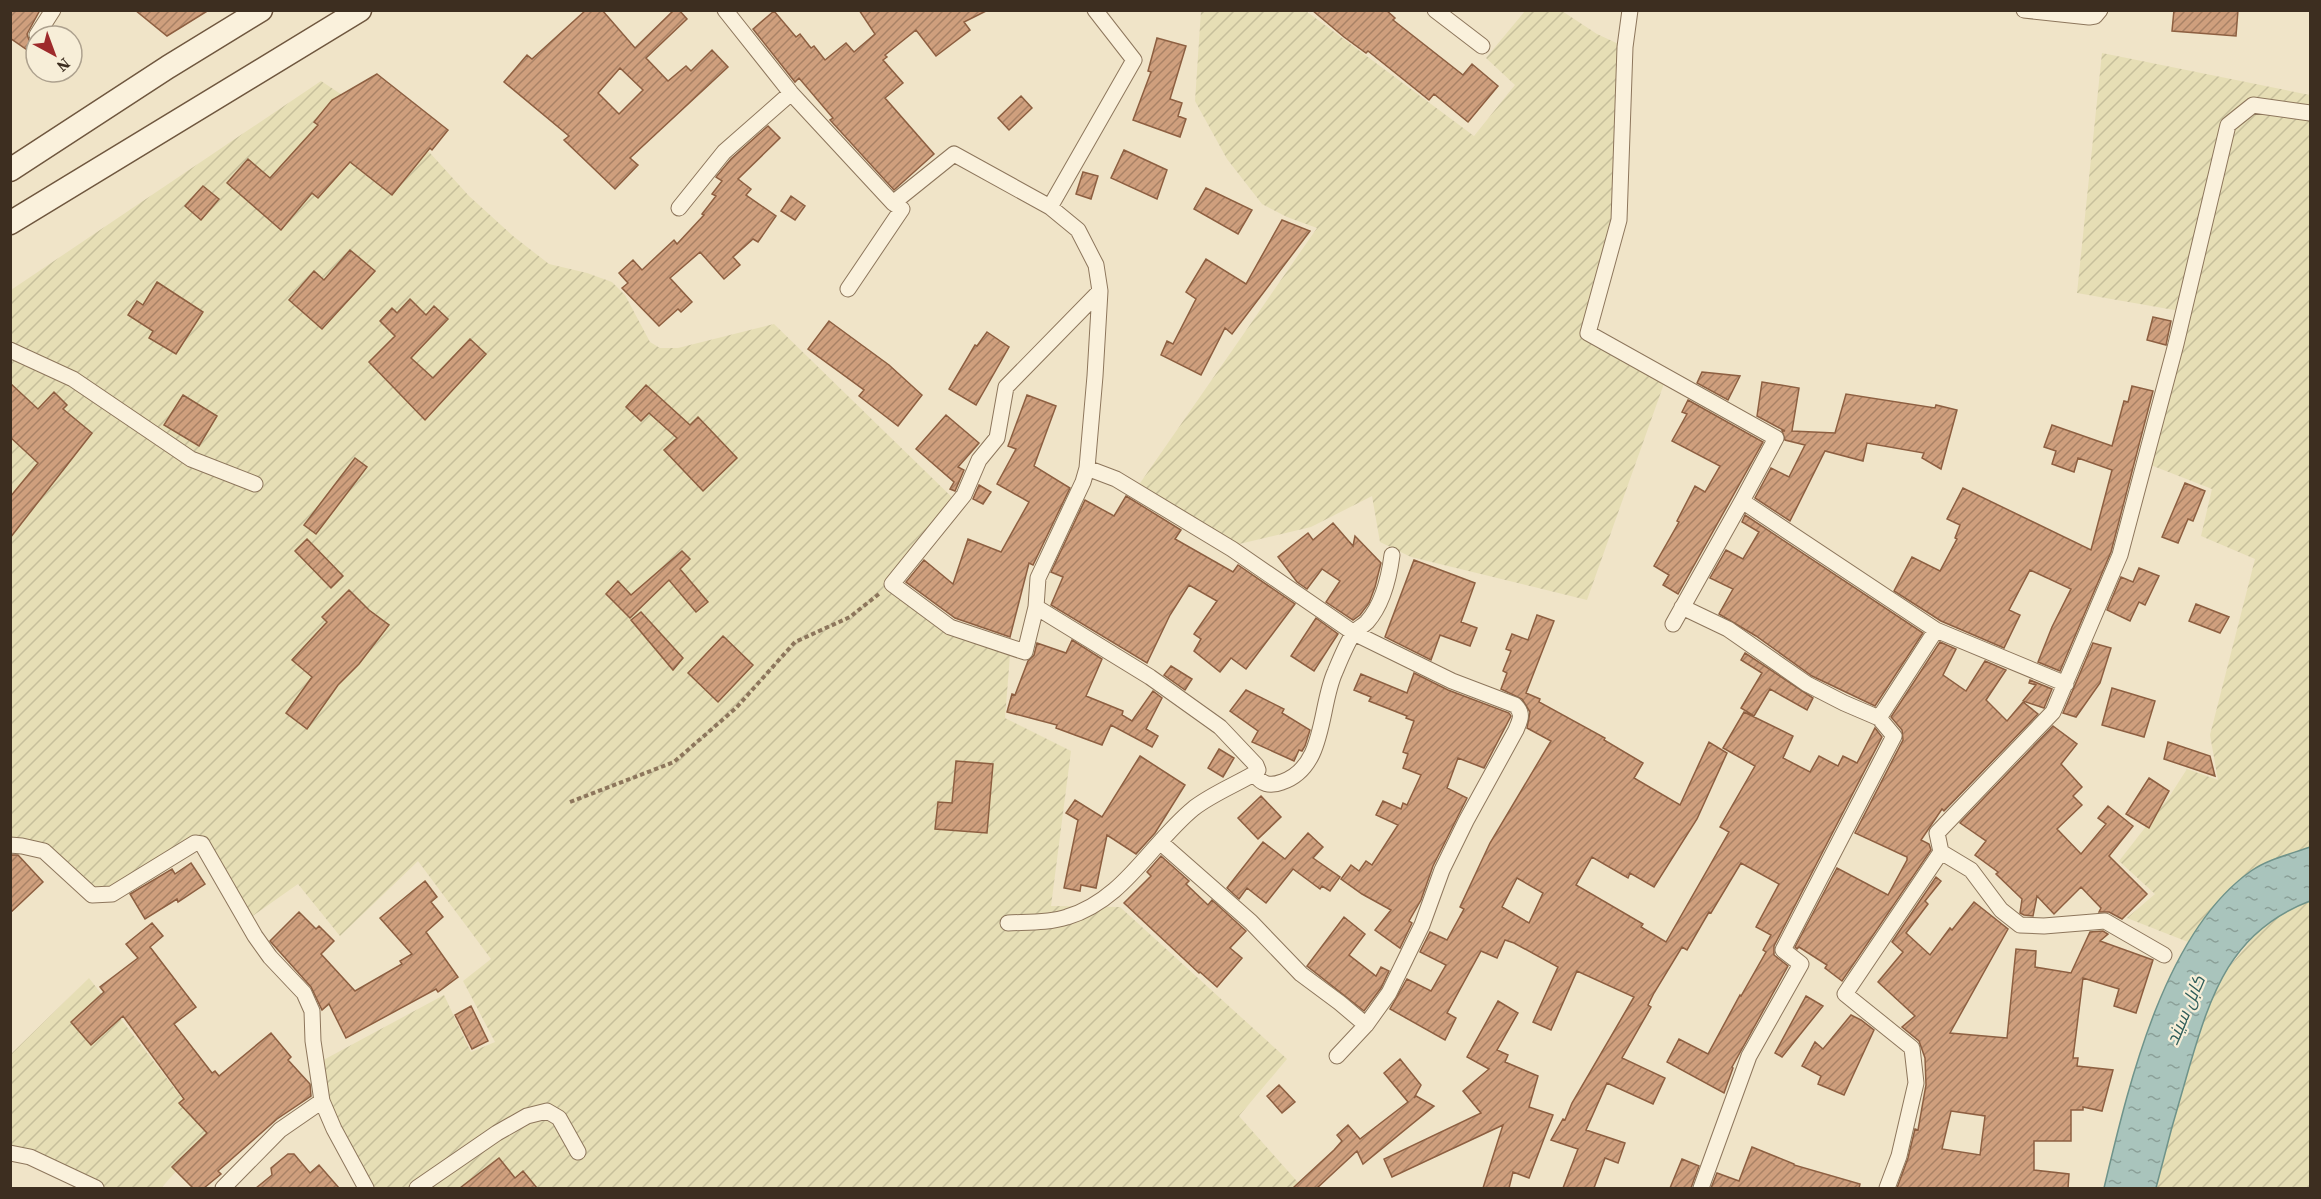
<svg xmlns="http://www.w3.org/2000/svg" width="2321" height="1199" font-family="'Source Serif 4',Cairo,serif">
  <defs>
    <pattern id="farmland-furrows" width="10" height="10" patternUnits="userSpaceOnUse" patternTransform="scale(1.5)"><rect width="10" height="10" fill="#e6deb5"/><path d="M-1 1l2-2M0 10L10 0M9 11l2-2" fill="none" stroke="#c6bf9b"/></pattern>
    <pattern id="water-ripples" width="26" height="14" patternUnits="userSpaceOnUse" patternTransform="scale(1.5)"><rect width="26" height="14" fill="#a9c4bc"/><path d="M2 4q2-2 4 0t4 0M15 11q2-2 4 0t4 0" fill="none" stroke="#8ba098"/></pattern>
    <pattern id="building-hatch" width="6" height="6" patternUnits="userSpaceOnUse" patternTransform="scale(1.5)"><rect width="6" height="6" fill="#cf9f7d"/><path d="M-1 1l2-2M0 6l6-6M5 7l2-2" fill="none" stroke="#a98266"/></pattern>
  </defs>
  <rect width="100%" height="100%" fill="#f0e4c8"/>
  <path fill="url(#farmland-furrows)" d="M1201,11H1306L1474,136L1515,85L1486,58L1525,11H1562L1597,34L1625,47L1619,220L1588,333L1666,378L1587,600L1411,557L1380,542L1372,496L1311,527L1235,545L1136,489L1317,228L1287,217L1262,204L1227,159L1195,101Z
    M2102,53L2310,95V847L2266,862L2237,881L2206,915L2188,942L2127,918L2155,894L2119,861L2169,797L2187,769L2218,780L2210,735L2255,559L2201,536L2212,489L2148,464L2180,311L2077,293Z
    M321,81L430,153L469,196L513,236L549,264L587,273L612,282L625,295L650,342L660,348H678L774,324L963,508L894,581L958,632L1010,655L1005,718L1071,751L1051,906L1120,907L1287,1059L1239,1116L1303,1188H366L352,1164L316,1064L444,995L471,1052L495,1042L463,981L491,959L418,861L340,936L298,884L247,920L202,844L135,881L92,895L44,851L11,845V290Z
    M2310,901V1188H2156L2175,1115L2206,1012L2220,978L2257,933L2287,910Z
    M89,978L210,1134L161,1188H96L11,1153V1164V1054Z"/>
  <path fill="url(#water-ripples)" stroke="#6f938a" stroke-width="1.5" d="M2310,847V901C2231,931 2211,993 2189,1068C2177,1108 2166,1148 2156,1188H2104C2128,1088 2163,933 2251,871C2268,859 2291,854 2310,847Z"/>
  <path fill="url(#building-hatch)" stroke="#8d5f41" stroke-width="1.5" fill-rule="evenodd" d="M10,10H40L27,34L29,40L36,45V56L10,38Z
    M135,10H209L167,36Z
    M586,10H602L635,48L674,10H679L687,19L646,58L668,81L686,66L691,71L712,50L728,67L630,158L638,165L615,189L564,140L569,136L504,82L527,55L532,59ZM620,68L643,90L619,114L598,93Z
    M859,10H988L964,22L970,30L936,56L916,30L885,55L887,57L883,60L903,83L885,98L934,154L894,190L830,120L833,118L799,78L795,82L753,29L774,11L796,37L800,34L811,48L814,46L825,60L846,43L854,52L875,34Z
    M1312,10H1386L1395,18L1393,20L1463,75L1472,64L1498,86L1468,122L1434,94L1429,100L1368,51L1366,53L1344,37Z
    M2174,10H2238L2236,36L2172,31Z
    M53,28L66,36H48Z
    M1157,38L1186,46L1170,99L1182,103L1178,116L1186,119L1180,137L1133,120L1151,72L1148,71Z
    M377,74L448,130L432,150L430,148L392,195L350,162L318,198L312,193L281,230L227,183L248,159L270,178L318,125L314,122L332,100Z
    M1021,96L1032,108L1009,130L998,118Z
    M768,126L780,138L738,179L751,189L746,195L776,216L758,242L753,239L733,257L740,265L724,279L700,252L670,278L692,302L681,312L678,309L659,326L622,288L628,283L619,273L633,260L642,270L674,240L677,244L704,215L702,214L716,196L712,194L722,181L716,177L731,159Z
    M1124,150L1167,170L1157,199L1111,178Z
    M1083,172L1098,176L1091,199L1076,194Z
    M203,186L219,199L201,220L185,206Z
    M1206,188L1252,210L1238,234L1194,209Z
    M791,196L805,206L795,220L781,211Z
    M1282,220L1310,231L1232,334L1225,328L1201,375L1161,355L1167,341L1173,344L1196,299L1186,292L1206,259L1246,284Z
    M350,250L375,271L322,329L289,300L314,271L324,280Z
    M157,282L203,312L176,354L149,338L153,331L128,315L137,301L143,305Z
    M410,299L426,315L434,306L448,319L411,358L433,378L470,339L486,354L425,420L369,362L395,336L380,321L392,308L397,313Z
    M2153,317L2171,321L2166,345L2147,340Z
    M829,321L889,365L922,395L898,426L859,396L864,390L808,349Z
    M987,332L1009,347L976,405L949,389L975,345L977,346Z
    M1702,372L1740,376L1728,400L1697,383Z
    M1762,382L1799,388L1792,431L1835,433L1846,394L1935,408L1936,405L1957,410L1941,469L1922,458L1924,453L1867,443L1863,461L1825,451L1790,521L1755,498L1771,468L1789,477L1805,445L1785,440L1782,431H1785L1757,416Z
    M10,383L38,409L54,392L67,405L63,409L92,433L10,538V497L38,463L10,437Z
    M646,385L690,425L698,417L737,458L703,491L664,450L677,438L649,413L641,421L626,407Z
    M2132,386L2153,391L2111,552L2060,671L2038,662L2052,627L2071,589L2030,570L2009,610L2020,615L2004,648L1941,621L1894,591L1912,557L1940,571L1957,539L1955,538L1960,525L1947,519L1963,488L2091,550L2112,470L2078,458L2074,472L2052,464L2056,451L2044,447L2052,425L2112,446L2124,401L2128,402Z
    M183,395L217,416L199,446L164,425Z
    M1027,395L1056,406L1034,466L1070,488L1033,565L1029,563L1010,637L955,618L906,582L924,560L953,584L968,539L1001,552L1029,502L997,484L1016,449L1008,446Z
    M1688,400L1763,442L1678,594L1663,585L1669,575L1654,566L1679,522L1677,521L1695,486L1705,492L1720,466L1672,441L1687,414L1682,412Z
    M946,415L979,443L958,467L964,470L955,491L950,489L954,482L916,449Z
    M355,458L367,467L316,534L304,525Z
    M2185,483L2205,491L2193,521L2188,519L2178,543L2162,537Z
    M979,485L991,492L983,504L973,499Z
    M1126,496L1181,530L1175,539L1233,572L1238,565L1295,604L1246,669L1231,658L1220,672L1194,651L1201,639L1194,634L1217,601L1189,585L1170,615L1147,663L1051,605L1063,577L1051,572L1085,500L1114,516Z
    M1745,515L1923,633L1875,706L1812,676L1756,636L1719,614L1733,589L1710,578L1726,550L1743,559L1759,532L1742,522Z
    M1333,523L1353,546L1355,536L1381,563L1375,587L1369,603L1360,615L1353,620L1326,602L1340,581L1322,569L1307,589L1297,582L1278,557L1308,533L1313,540Z
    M307,539L343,576L331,588L295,551Z
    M682,551L690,559L680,569L708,602L696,612L669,580L630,618L606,594L618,581L631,595Z
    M1414,560L1475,583L1461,622L1477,628L1470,646L1440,635L1431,660L1385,637Z
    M2139,568L2159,576L2145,605L2139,602L2130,621L2107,610L2121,577L2133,582Z
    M349,590L369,610L389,625L359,664L338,685L307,729L286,713L312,677L292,660L327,622L322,617Z
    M2196,604L2229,617L2220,633L2189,621Z
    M641,612L683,658L673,670L631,620Z
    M1537,615L1554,621L1526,693L1540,699L1539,702L1605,738L1604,740L1643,763L1634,778L1680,805L1709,742L1727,753L1697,819L1654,887L1630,873L1628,878L1592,857L1576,885L1643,924L1641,927L1666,942L1729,832L1720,827L1755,766L1723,748L1744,712L1793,736L1783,758L1810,772L1819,756L1838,766L1843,756L1857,763L1875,728L1882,737L1774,946V955L1788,966L1732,1067L1733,1068L1724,1093L1667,1062L1679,1039L1708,1054L1740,995L1741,996L1766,952L1763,950L1771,935L1756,927L1779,884L1741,863L1711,913L1709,912L1687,950L1682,947L1654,993L1648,1005L1651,1007L1622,1058L1665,1078L1653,1104L1607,1083L1586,1130L1625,1143L1618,1163L1605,1158L1594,1188H1563L1578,1149L1551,1140L1563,1119L1565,1120L1572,1103L1634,997L1577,971L1551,1030L1533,1022L1558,967L1514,943L1505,940L1497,958L1481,951L1447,1013L1456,1018L1445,1040L1390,1009L1407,979L1431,991L1446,965L1420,952L1430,932L1447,940L1464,909L1460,907L1490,843L1551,741L1527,728L1530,712L1522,699L1501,689L1507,673L1503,671L1511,651L1506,649L1512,634L1528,640ZM1517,878L1543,893L1529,923L1502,907Z
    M1316,618L1338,634L1314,671L1291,656Z
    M723,636L753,665L718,702L688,673Z
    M1072,640L1102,659L1086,696L1123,711L1122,715L1132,721L1153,691L1162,698L1146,729L1158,736L1152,747L1111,725L1102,745L1056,728L1057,725L1007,712L1012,694L1015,695L1028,661L1034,655L1037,643L1066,653Z
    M1940,642L1956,649L1943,675L1966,691L1985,661L2006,670L1986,700L2007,721L2023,702L2038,714L1944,811L1942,809L1921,840L1929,844L1931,850L1842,981L1825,968L1827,965L1799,947L1797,949L1795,947L1837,868L1888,895L1907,860V857L1855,833L1903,740L1902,730L1891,717Z
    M2093,643L2111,648L2100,683L2076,717L2063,713Z
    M1745,653L1813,698L1807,710L1770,689L1754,716L1741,708L1762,673L1741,660Z
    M1171,666L1192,679L1185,690L1164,675Z
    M1414,673L1448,690L1509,713L1511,716L1484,768L1458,758L1447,788L1467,798L1433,866L1421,900L1409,921L1412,923L1400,948L1375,930L1391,910L1362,894L1341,879L1351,865L1359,871L1366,861L1372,865L1398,825L1376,815L1383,801L1401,809L1403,803L1407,805L1421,775L1403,768L1408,754L1403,752L1414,721L1406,718L1407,716L1369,701L1371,697L1354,690L1361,674L1407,693Z
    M2030,680L2052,689L2044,708L2023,701L2036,685L2029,683Z
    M2112,688L2155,701L2144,737L2102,725Z
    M1246,690L1284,709L1282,713L1310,730L1305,746L1302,751L1299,750L1294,761L1252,742L1258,731L1230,711Z
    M2053,726L2077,744L2061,764L2082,787L2073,796L2082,805L2057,829L2081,854L2106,824L2098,818L2108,806L2133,826L2109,856L2147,894L2122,919L2109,912H2099L2101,908L2081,887L2054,914L2037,896L2033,916L2024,915L2020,913L2022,899L1996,874L1998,872L1975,855L1986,841L1960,823Z
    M2168,742L2210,756L2215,776L2164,759Z
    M1219,749L1234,758L1223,777L1208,768Z
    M1140,756L1185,785L1155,833L1136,854L1107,835L1096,888L1081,885L1080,891L1064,888L1078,820L1066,813L1075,800L1102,817Z
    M956,761L993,764L987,833L935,829L938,802L952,803Z
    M2149,778L2169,791L2149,828L2126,814Z
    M1261,796L1281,817L1258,839L1238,818Z
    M1308,833L1323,847L1313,858L1340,877L1330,891L1322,886L1320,889L1293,869L1266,903L1247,888L1239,899L1227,888L1263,842L1285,859Z
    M10,855H18L43,882L10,913Z
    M1161,856L1189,881L1186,884L1208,905L1212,900L1246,931L1230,948L1242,958L1217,987L1200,972L1199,973L1124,903L1151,876L1147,872Z
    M191,863L205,884L178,902L177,899L145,919L130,894L172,869L175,874Z
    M1936,877L1941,881L1925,901L1928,904L1906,933L1930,955L1950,928L1952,930L1974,902L2008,929L1950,1033L2007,1038L2016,949L2036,951L2035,967L2071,973L2090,932L2103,931L2108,934L2100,941L2153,960L2136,1013L2114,1006L2119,989L2083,978L2073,1058H2078L2077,1066L2113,1070L2102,1111L2083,1107V1110H2071V1141H2034V1170L2069,1174L2068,1188H1897L1908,1158L1915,1129L1918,1130L1926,1085L1925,1058L1919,1041L1902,1027L1915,1016L1878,982L1903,952L1892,942ZM1951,1111L1985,1116L1980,1155L1942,1149Z
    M425,881L437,897L431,902L443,917L426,932L458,977L438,992L436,989L346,1038L329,1004L322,1010L311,987L270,941L299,912L316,929L319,926L334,941L321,954L355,991L402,964L400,961L412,954L380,918Z
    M1344,917L1365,934L1349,955L1376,976L1381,967L1389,971L1381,988L1364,1011L1307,966Z
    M152,923L163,936L150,947L196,1007L174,1024L212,1073L215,1071L219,1076L271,1033L291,1057L288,1060L310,1084L311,1096L277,1119L218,1171L221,1174L204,1188H193L172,1167L207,1133L179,1103L184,1099L123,1016L91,1045L71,1022L104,992L100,987L138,958L126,944Z
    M1806,996L1823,1006L1782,1057L1775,1053Z
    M1498,1001L1518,1013L1497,1050L1508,1055L1505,1062L1538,1076L1529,1107L1553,1115L1529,1178L1513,1172L1509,1188H1483L1503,1125L1392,1177L1384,1159L1481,1113L1463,1091L1489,1069L1467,1057Z
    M471,1006L488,1041L472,1049L455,1015Z
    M1851,1015L1861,1020L1874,1030L1844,1095L1818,1084L1821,1076L1802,1066L1815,1042L1823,1049Z
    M1400,1059L1421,1085L1414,1098L1416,1096L1434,1106L1363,1164L1357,1151L1317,1188H1293L1334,1150L1342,1141L1337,1135L1348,1125L1360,1139L1408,1102L1384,1073Z
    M1279,1085L1295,1102L1282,1113L1267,1096Z
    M1752,1147L1794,1164V1165L1860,1184L1859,1188H1711L1717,1173L1739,1181Z
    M288,1154H294L310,1173L319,1165L339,1188H256L272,1175L271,1168Z
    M499,1158L515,1178L523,1171L537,1188H460Z
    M1682,1159L1699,1166L1691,1188H1670Z"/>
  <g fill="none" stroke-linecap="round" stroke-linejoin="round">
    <defs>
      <path id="street" d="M725,10L791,93L893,203L902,209L848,289
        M1435,10L1482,46
        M1630,10L1625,47L1619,220L1588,333L1776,438L1742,501L1673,624
        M2024,10L2089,17L2095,16L2100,10
        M37,35L53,10
        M893,203L954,154L1050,207
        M679,208L724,152L791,93
        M10,350L73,379L191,459L255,484
        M1087,468L1116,479L1232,549L1354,633L1452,681L1515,705C1524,714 1520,720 1516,730L1466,821L1442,870L1422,925L1389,993L1366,1025L1337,1056
        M1742,501L1936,630
        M1036,607L1025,652L950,627L892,584L964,495L979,460L997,438L1006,387L1100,291
        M1682,607L1728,629L1807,684L1844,703L1879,718
        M1254,774C1262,784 1269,787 1282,782C1326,767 1319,707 1335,672C1340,660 1346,645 1353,634C1356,629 1362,627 1367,622C1383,604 1389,578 1392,555
        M1160,842L1251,922L1301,974L1340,1003L1366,1025
        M10,845L22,846L44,851L92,895L112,894L195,843L202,844L255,936L270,957L304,993L312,1011L313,1041L322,1101L334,1129L366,1188
        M1941,852L1971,870L2001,910L2020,925L2044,926L2105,921L2164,955
        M1008,923C1026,922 1049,923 1067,917C1124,900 1150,844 1194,808C1212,794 1237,784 1257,772L1258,770L1256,765L1220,727L1150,677L1036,607L1038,578L1083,482L1087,468L1095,376L1100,291L1096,265L1078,230L1050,207L1134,60L1095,10
        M10,1153L30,1157L96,1188
        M223,1188L280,1130L322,1101
        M417,1188L497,1133L527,1116L547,1111L559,1118L578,1152
        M1701,1188L1749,1056L1801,964L1783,950L1894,736L1879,718L1936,630L2066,684
        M1887,1188L1899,1156L1916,1083L1912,1048L1845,994L1941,852L1937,833L2053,712L2120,555L2176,344L2228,125L2253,105L2310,113"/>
      <path id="secondary" d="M10,170L168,67L261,10
        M10,223L360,10"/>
    </defs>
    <use href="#street" stroke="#8d765c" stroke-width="17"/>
    <use href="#secondary" stroke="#6f573f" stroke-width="25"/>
    <path stroke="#8d765c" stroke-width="4" stroke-dasharray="4.5 3" stroke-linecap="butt" d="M570,802L674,762L736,708L795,642L850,617L880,593"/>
    <use href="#street" stroke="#faf1dc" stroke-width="15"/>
    <use href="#secondary" stroke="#faf1dc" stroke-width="22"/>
  </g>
  <g text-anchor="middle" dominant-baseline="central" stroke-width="4.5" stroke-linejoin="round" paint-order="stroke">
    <g font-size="18" font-style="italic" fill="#2f5d5a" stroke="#f7eed8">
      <text transform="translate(2185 1010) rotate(-67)">کابل سيند</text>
    </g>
  </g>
  <rect width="2321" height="1199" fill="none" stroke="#3d2e20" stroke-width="24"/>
  <g transform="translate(54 54) rotate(139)"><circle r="28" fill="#f7eed8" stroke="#ada18e" stroke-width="1.5"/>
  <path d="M0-4.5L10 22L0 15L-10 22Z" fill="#9e2a2b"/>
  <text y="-9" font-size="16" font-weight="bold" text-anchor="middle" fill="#3d2e20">N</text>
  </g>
</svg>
